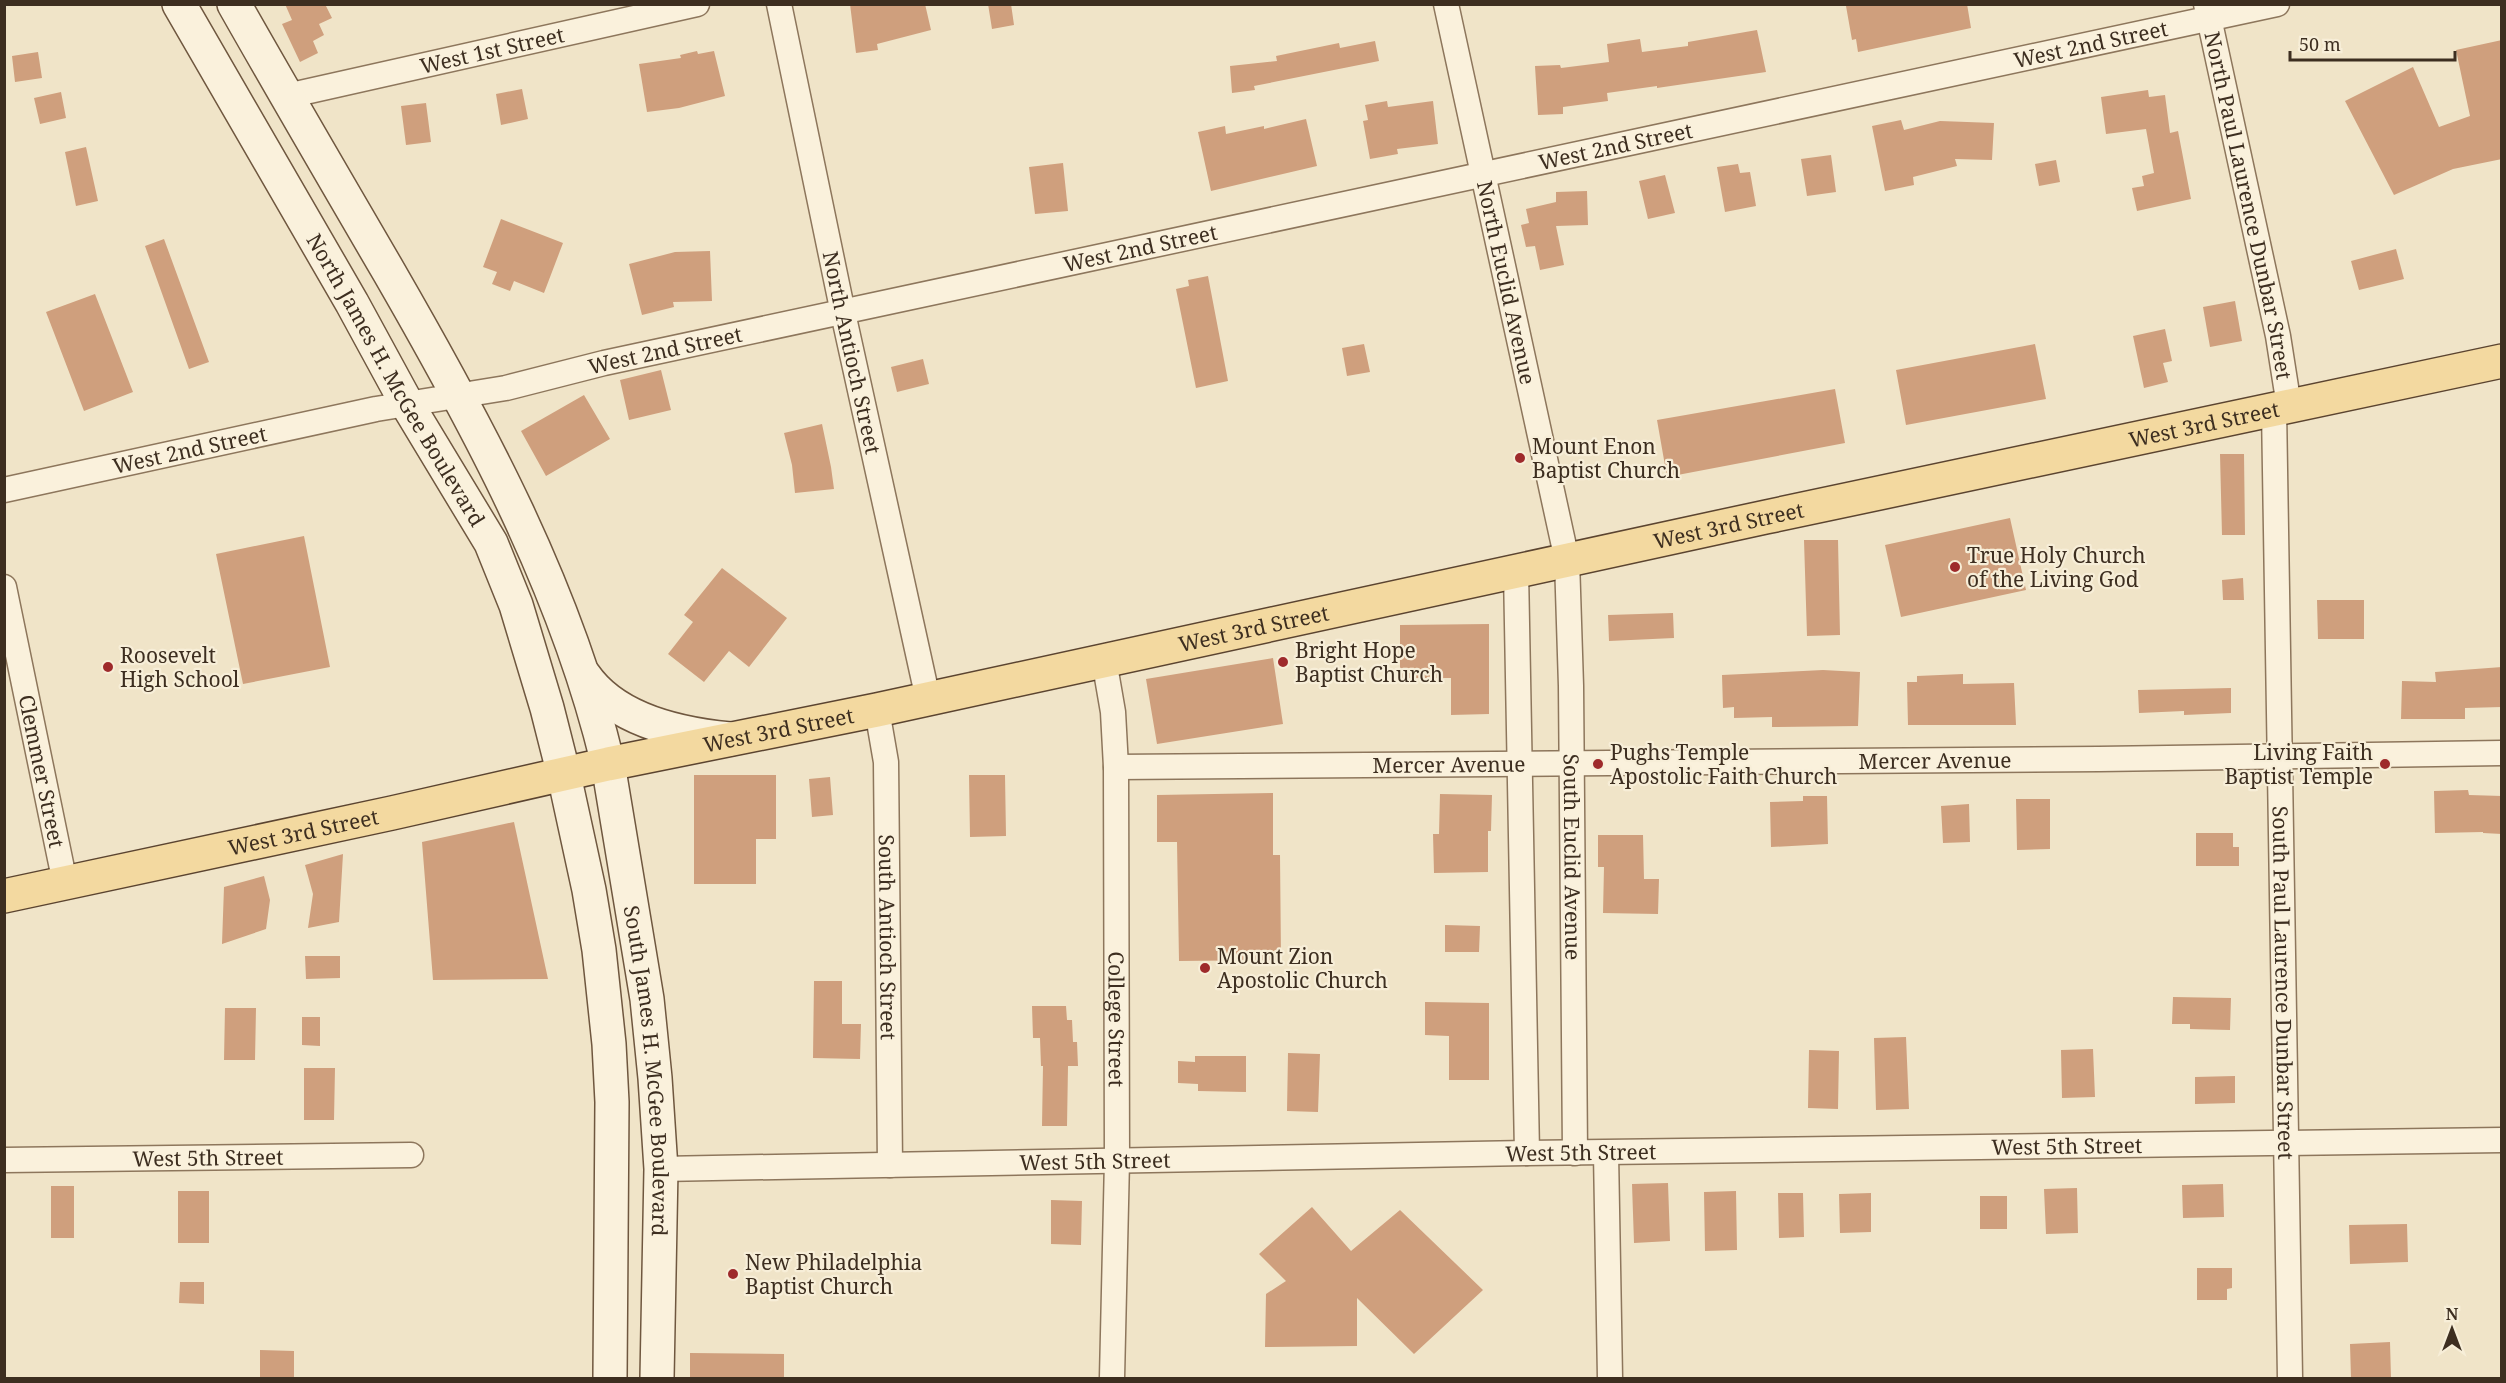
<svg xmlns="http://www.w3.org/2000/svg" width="2506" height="1383" font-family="'Noto Serif',serif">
  <rect width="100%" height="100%" fill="#f0e4c8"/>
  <path fill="#cf9f7d" d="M285,4H325L332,18L319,24L324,35L313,41L318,53L300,62L282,24L292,20Z
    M850,4H925L931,30L877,44L878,50L856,53Z
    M988,4H1011L1014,25L992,29Z
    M1856,4H1967L1971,28L1858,52L1856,39L1852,40L1846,6Z
    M1757,30L1766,72L1657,88V86L1607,93L1608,101L1563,107V114L1538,115L1535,66L1560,65L1561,68L1609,62L1607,44L1640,39L1642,52L1688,46V42Z
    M2502,40V159L2453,169L2394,195L2345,101L2413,67L2439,127L2470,116L2456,50Z
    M1375,41L1379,61L1254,86L1255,90L1232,93L1230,66L1277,61L1276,56L1339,43L1340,48Z
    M697,51L698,54L714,51L725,96L679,108L647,112L639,64L681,58L680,55Z
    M38,52L42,78L15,82L12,56Z
    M522,89L528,119L501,125L496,94Z
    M2148,90L2149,97L2165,95L2170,133L2178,131L2191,199L2137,211L2132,188L2144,186L2142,176L2154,173L2146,129L2106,134L2101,97Z
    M61,92L66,118L40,124L34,98Z
    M1387,101L1388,107L1433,101L1438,144L1397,149L1398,154L1370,159L1363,121L1368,120L1365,105Z
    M426,103L431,142L406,145L401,106Z
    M1306,119L1317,166L1211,191L1198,132L1225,126L1226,134L1264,126V129Z
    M1901,120L1904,130L1940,121L1994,123L1992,160L1955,159L1957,166L1913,177L1914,185L1885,191L1872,126Z
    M86,147L98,201L76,206L65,152Z
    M1831,155L1836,192L1807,196L1801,159Z
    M2056,160L2060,182L2039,186L2035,164Z
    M1063,163L1068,211L1035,214L1029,167Z
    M1738,164L1740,173L1750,172L1756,206L1725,212L1717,167Z
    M1665,175L1675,213L1648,219L1639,181Z
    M1587,191L1588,225L1556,226L1564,265L1540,270L1535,246L1526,247L1521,225L1529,223L1526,209L1556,202V192Z
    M501,219L563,243L544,293L514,281L510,291L492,284L497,272L483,267Z
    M164,239L209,362L189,369L145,246Z
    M2396,249L2404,279L2359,290L2351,261Z
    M710,251L712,301L673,302L674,307L642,315L629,264L675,252Z
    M1208,276L1228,381L1196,388L1176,289L1189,286L1188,280Z
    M95,294L133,392L84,411L46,312Z
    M2235,301L2242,341L2210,347L2203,307Z
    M2165,329L2172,361L2163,363L2168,382L2144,388L2133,336Z
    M1364,344L1370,372L1347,376L1342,348Z
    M2035,344L2046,399L1906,425L1896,370Z
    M923,359L929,384L897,392L891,367Z
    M661,370L671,410L629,420L620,380Z
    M1835,389L1845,443L1667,477L1657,420Z
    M584,395L610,439L546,476L521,431Z
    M822,424L831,467L834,489L795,493L792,465L784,433Z
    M2220,454H2244L2245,535H2222Z
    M2010,518L2026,590L1901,617L1885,545Z
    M304,536L330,667L243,684L216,554Z
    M1804,540H1838L1840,635L1807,636Z
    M722,568L787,618L749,667L729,651L704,682L668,654L693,622L684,615Z
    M2243,578L2244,600H2223L2222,580Z
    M2317,600H2364V639H2318Z
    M1673,613L1674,638L1609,641L1608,615Z
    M1489,624V714L1451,715V678H1400V625Z
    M1273,658L1283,724L1157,744L1146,679Z
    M2502,667V707L2465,708V719H2401L2402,681L2436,682L2435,672Z
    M1823,670L1860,672L1858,726L1772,727V717L1734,718V707L1723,708L1722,675Z
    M1963,674V684L2014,683L2016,725H1908L1907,682H1917V676Z
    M2231,688V713L2184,715V711L2139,713L2138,690Z
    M694,775H776V839H756V884H694Z
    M969,775H1005L1006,836L970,837Z
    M830,777L833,815L812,817L809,779Z
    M2468,790L2469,795L2502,796V834L2483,833V832L2435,833L2434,791Z
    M1273,793V855H1280L1281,960L1179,961L1177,842H1157V795Z
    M1440,794L1492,795L1491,831H1488V872L1434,873L1433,834H1439Z
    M1803,796H1827L1828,844L1771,847L1770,802L1803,801Z
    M2016,799H2050V849L2017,850Z
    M1969,804L1970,842L1943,843L1941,806Z
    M514,822L548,979L433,980L422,842Z
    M2196,833H2233V847H2239V866H2196Z
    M1598,835H1643L1644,879H1659L1658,914L1603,913L1604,867H1598Z
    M343,854L339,922L308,928L313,894L305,865Z
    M264,876L270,900L266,929L222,944L224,887Z
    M1445,925L1480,926L1479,952H1445Z
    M305,956H340V978L306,979Z
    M814,981H842V1024H861L860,1059L813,1058Z
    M2173,997L2231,998L2230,1030L2190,1029V1024H2172Z
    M1425,1002L1489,1003V1080H1449V1036L1425,1035Z
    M1032,1006H1066L1067,1020H1072L1073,1042H1077L1078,1066H1068L1067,1126H1042L1043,1066H1041L1040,1038H1033Z
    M225,1008H256L255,1060H224Z
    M302,1017H320V1046L302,1045Z
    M1906,1037L1909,1109L1876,1110L1874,1038Z
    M2093,1049L2095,1097L2062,1098L2061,1050Z
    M1809,1050L1839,1051L1838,1109L1808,1108Z
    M1288,1053L1320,1054L1318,1112L1287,1111Z
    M1195,1056H1246V1092L1198,1091V1084L1178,1083V1061L1195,1062Z
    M304,1068H335L334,1120H304Z
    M2235,1076V1103L2195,1104V1077Z
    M1668,1183L1670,1241L1634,1243L1632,1184Z
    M2223,1184L2224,1217L2183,1218L2182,1185Z
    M51,1186H74V1238H51Z
    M2077,1188L2078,1233L2046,1234L2044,1189Z
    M178,1191H209V1243H178Z
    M1736,1191L1737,1250L1705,1251L1704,1192Z
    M1778,1193H1803L1804,1237L1779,1238Z
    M1871,1193V1232L1840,1233L1839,1194Z
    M1980,1196H2007V1229H1980Z
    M1051,1200L1082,1201L1081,1245L1051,1244Z
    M1312,1207L1351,1251L1400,1210L1483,1290L1414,1354L1357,1298V1346L1265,1347L1266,1294L1286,1281L1259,1254Z
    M2407,1224L2408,1262L2350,1264L2349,1225Z
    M2197,1268H2232V1288L2227,1289V1300H2197Z
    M180,1282H204V1304L179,1303Z
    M2390,1342L2391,1378H2351L2350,1344Z
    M260,1350L294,1351V1378H260Z
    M690,1353L784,1354V1378H690Z"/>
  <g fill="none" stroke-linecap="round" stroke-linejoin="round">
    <defs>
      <g id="minor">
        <path id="s1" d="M779,4L843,313L928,699"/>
        <path id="s2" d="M1446,4L1567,560L1571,686L1575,1153"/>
        <path id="s3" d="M2206,4L2278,336L2289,406"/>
        <path id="s4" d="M287,96L697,4"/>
        <path id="s5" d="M2274,409L2290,1378"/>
        <path id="s6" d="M4,490L376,409L506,388L604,363L2277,4"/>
        <path d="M1516,571L1527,1153"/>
        <path id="s7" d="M4,587L65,883"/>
        <path id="s8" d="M1104,660L1113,712L1116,767L1117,1160L1112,1378"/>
        <path id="s9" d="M877,710L886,762L890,1165"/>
        <path id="s10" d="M1116,767L2099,759L2502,753"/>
        <path d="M1606,1153L1610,1378"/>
        <path id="s11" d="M4,1160L411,1155"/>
        <path id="s12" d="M661,1169L1527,1153L2502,1140"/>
      </g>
      <g id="secondary">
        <path id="s13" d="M179,4L352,303L407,404L491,543L516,605L547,708L564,775L589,890L599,950L609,1044L612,1102L610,1378"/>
        <path id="s14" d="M234,4C285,94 337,183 389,272C479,428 566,588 608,764L647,999L655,1078L661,1169L657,1378"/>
        <path d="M584,675C615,720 678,734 730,739"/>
      </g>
      <g id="primary">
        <path id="s15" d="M4,896L392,813L608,764L877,710L1766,517L2502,361"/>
      </g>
    </defs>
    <use href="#minor" stroke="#8d765c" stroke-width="27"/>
    <use href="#secondary" stroke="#6f573f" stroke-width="36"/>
    <use href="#primary" stroke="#5b4430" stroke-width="36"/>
    <use href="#minor" stroke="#faf1dc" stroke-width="24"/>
    <use href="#secondary" stroke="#faf1dc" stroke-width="33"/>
    <use href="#primary" stroke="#f3d9a0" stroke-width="33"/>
  </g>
  <g fill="#9e2a2b" stroke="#f7eed8" stroke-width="2">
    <circle cx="1520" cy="458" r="6"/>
    <circle cx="1955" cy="567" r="6"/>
    <circle cx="1283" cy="662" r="6"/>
    <circle cx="108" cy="667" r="6"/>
    <circle cx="1598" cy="764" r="6"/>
    <circle cx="2385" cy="764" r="6"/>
    <circle cx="1205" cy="968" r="6"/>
    <circle cx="733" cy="1274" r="6"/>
  </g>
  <g text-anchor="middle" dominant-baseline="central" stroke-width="4.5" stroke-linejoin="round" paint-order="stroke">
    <g font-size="21" fill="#3d2e20" stroke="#f7eed8">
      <text stroke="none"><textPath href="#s6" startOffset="2134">West 2nd Street</textPath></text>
      <text stroke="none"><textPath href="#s4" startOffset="210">West 1st Street</textPath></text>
      <text stroke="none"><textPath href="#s6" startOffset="1648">West 2nd Street</textPath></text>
      <text stroke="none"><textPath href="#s3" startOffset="206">North Paul Laurence Dunbar Street</textPath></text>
      <text stroke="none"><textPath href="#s6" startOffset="1162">West 2nd Street</textPath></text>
      <text stroke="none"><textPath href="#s2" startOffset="285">North Euclid Avenue</textPath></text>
      <text stroke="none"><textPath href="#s6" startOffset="676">West 2nd Street</textPath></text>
      <text stroke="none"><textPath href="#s1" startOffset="356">North Antioch Street</textPath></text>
      <text stroke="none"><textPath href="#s13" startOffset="434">North James H. McGee Boulevard</textPath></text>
      <text stroke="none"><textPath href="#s15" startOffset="2250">West 3rd Street</textPath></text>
      <text stroke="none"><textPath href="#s6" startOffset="190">West 2nd Street</textPath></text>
      <text stroke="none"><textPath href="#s15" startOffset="1764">West 3rd Street</textPath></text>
      <text stroke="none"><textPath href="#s15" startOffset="1278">West 3rd Street</textPath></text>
      <text stroke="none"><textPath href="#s15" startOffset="792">West 3rd Street</textPath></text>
      <text stroke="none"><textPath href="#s10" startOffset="819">Mercer Avenue</textPath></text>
      <text stroke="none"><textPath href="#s10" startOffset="333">Mercer Avenue</textPath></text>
      <text stroke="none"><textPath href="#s7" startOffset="188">Clemmer Street</textPath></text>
      <text stroke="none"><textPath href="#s15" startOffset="306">West 3rd Street</textPath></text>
      <text stroke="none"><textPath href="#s2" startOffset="866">South Euclid Avenue</textPath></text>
      <text stroke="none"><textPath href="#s9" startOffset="228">South Antioch Street</textPath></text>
      <text stroke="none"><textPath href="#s5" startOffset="574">South Paul Laurence Dunbar Street</textPath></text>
      <text stroke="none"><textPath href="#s8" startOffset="360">College Street</textPath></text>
      <text stroke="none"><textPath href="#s14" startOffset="1160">South James H. McGee Boulevard</textPath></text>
      <text stroke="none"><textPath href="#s12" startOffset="1406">West 5th Street</textPath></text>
      <text stroke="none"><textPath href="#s12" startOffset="920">West 5th Street</textPath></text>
      <text stroke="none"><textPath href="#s11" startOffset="204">West 5th Street</textPath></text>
      <text stroke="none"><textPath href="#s12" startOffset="434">West 5th Street</textPath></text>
    </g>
    <g font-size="21" fill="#3d2e20" stroke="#f7eed8" text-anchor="start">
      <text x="1532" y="446">Mount Enon<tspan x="1532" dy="24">Baptist Church</tspan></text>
      <text x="1967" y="555">True Holy Church<tspan x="1967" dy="24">of the Living God</tspan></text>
      <text x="1295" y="650">Bright Hope<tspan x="1295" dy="24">Baptist Church</tspan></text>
      <text x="120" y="655">Roosevelt<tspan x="120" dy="24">High School</tspan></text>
      <text x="1610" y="752">Pughs Temple<tspan x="1610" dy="24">Apostolic Faith Church</tspan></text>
      <text x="2373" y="752" text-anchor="end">Living Faith<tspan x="2373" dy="24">Baptist Temple</tspan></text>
      <text x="1217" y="956">Mount Zion<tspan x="1217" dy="24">Apostolic Church</tspan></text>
      <text x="745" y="1262">New Philadelphia<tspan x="745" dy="24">Baptist Church</tspan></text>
    </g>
  </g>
  <rect width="2506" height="1383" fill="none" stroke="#3d2e20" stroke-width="12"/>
  <g transform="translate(2452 1329)" stroke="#f7eed8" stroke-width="4.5" paint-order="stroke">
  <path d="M0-4.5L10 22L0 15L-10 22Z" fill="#3d2e20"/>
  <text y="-9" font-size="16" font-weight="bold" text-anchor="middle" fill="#3d2e20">N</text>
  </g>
  <path d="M2290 51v9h165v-9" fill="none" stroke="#3d2e20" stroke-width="3"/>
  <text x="2299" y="51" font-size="18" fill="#3d2e20" stroke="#f7eed8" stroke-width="4.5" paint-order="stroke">50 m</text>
</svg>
